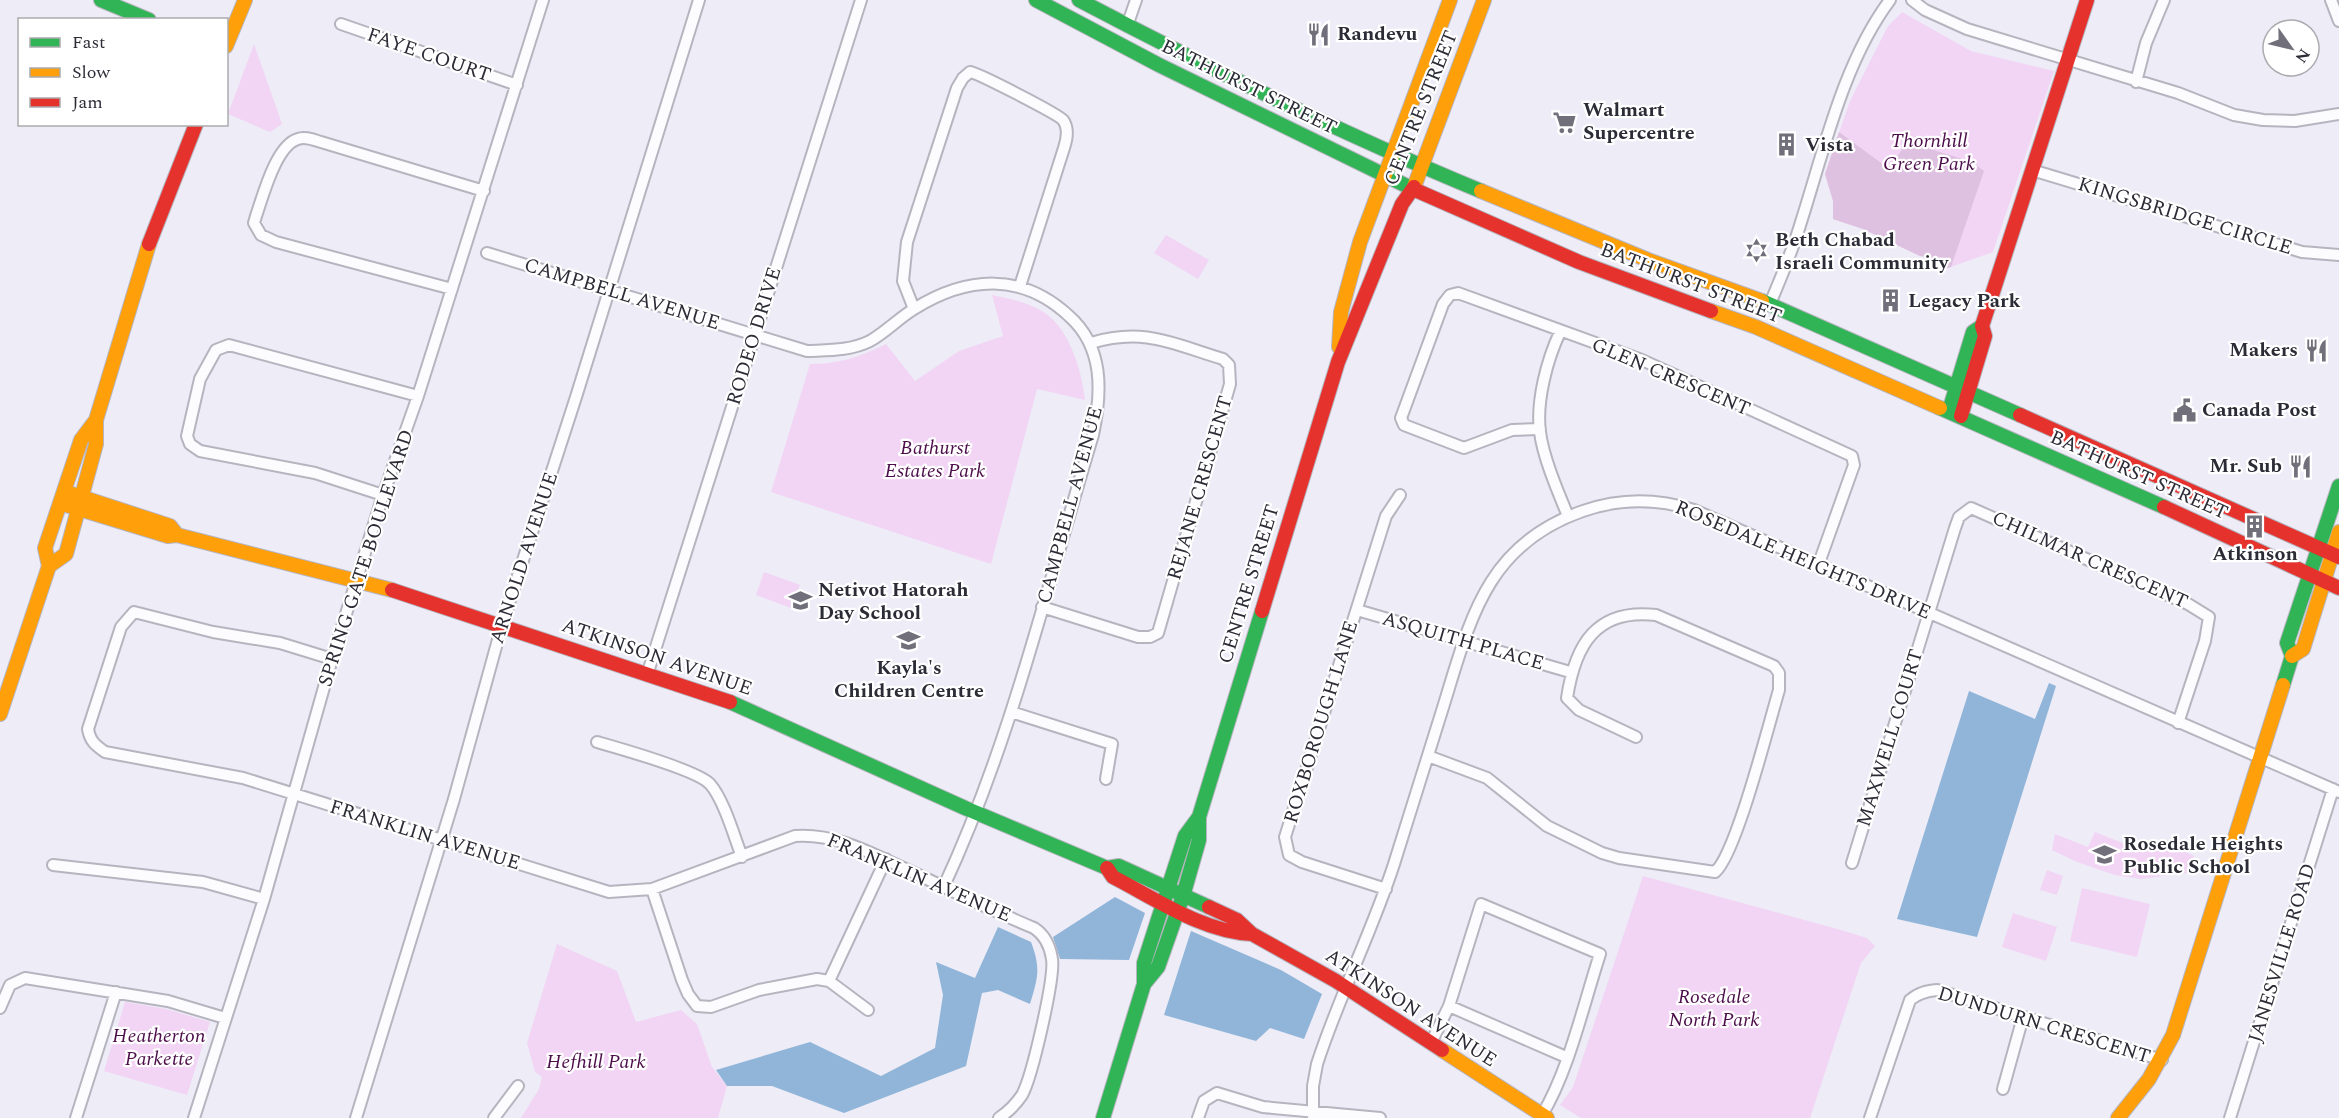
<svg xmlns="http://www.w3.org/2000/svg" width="2339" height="1118" font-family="Spectral,serif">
  <rect width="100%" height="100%" fill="#edecf7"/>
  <path fill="#f2d5f4" d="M1902,12L1971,51L2054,71L1993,252L1945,269L1935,258L1920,256L1863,229L1833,219V201L1825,174L1850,101L1888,26Z
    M254,44L282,124L270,132L228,114Z
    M1166,235L1209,260L1198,279L1154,253Z
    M992,295C1010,299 1029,302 1045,313C1070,330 1082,372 1085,400L1037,389L991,564L771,492L810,364C838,364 861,357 886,344L915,381L959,351L1003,336Z
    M764,572L800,585L791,608L756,595Z
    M2095,832L2140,850L2174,848L2175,839H2180L2182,850L2194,856L2188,873L2141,879L2115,875L2077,862L2052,850L2055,834L2088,847Z
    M2047,870L2063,876L2057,895L2040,890Z
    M1643,876L1841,930L1867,938L1875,946L1861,963L1810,1118H1581L1560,1105L1573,1087Z
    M2082,888L2150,904L2137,957L2070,941Z
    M2013,913L2057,927L2046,961L2002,947Z
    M557,944L617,971L636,1022L681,1010L697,1024L712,1067L727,1086L718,1118H521L539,1089L542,1077L535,1072L527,1043Z
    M125,1002L166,1009L210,1022L187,1095L104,1071Z"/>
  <path fill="#dec0e0" d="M1839,132L1888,168L1908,142L1972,162L1984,171L1951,267L1945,269L1935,258L1920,256L1863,229L1833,219V201L1825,174Z"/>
  <path fill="#91b5d9" d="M2049,683L2056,686L1977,937L1897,919L1969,691L2035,719Z
    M1115,897L1145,913L1129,960L1060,959L1053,937Z
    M998,927L1031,942C1041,968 1038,978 1030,1004L998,990L982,993L966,1066L844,1113L772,1086H727L716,1070L810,1042L881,1076L935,1048L943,995L936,962L975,978Z
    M1191,931L1281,970L1322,994L1304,1039L1270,1028L1256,1041L1164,1015Z"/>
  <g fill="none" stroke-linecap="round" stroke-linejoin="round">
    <defs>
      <path id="street" d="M1912,0L1925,10L1967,29L2178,93L2234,115L2263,120L2295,121L2339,114
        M2331,0L2339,21
        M341,24L517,85
        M1127,26L1136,0
        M2136,82L2146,43L2164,0
        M2032,170L2302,252L2339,255
        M487,253L807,351C828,350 850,351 870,341C886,332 899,318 914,309C967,276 1022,272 1069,316C1104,347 1102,392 1093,435C1047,586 1011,742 944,886
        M452,289L276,242L261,235L254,223L256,216C263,196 276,145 298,139C305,136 314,140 321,142L484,191
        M1770,304C1781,277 1793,250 1801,222C1824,150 1844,61 1890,0
        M914,309L903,281L907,242L957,88L963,78L970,72C978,73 1058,114 1063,120C1069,128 1067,139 1064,148L1020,286
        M1560,332C1547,360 1536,401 1540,432C1543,457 1558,492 1568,516
        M1540,429L1512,430L1464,448L1404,425L1401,418L1443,304L1450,295L1458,293L1642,360L1852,456L1854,465L1819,563
        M383,495L315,473L200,451L190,444L187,436L200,379L216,350L229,345L418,396
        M1042,607L1138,637H1150L1158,633L1230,384L1229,365L1223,359C1173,344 1144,327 1091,343
        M1357,610L1570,672
        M332,659L280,643L213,632L134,612L121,627L88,729C90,741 95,745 105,752L243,778L609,892L652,889L795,836C838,833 874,855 912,872C953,891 993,911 1034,928C1045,935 1050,946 1052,959C1055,978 1032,1077 1022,1095C1016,1104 1008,1112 999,1118
        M648,672L861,0
        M1011,712L1112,744L1106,779
        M597,742C618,748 697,770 710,784C724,800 734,836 742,857
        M1428,756L1487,778L1547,826L1602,853L1619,858L1715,872C1736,855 1769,723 1779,690V673L1774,666L1656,615C1596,608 1575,645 1567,698L1579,710L1636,737
        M1852,863L1955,528L1959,517L1971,508L2188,604L2209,617L2205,641L2178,723
        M53,865L203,882L264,899
        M652,889L682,980L688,994L697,1006L711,1007L759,990L817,979L829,981L868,1010
        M1386,889L1302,862L1289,855L1285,837L1386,516L1400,495
        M829,981L886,859
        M1449,1006L1566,1057
        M0,1008L10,985L25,978L168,1001L225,1018
        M1431,1043L1449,1006L1481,904L1600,954C1583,1006 1569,1070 1542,1115
        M2003,1089L2023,1017
        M76,1118L116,992
        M194,1118L264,899L332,659L383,495L418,396L543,0
        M356,1118L454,799L502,625L576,397L699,0
        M494,1118L518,1086
        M1198,1118L1204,1101L1217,1093L1263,1107L1380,1118
        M1313,1118V1086L1317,1064C1339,996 1372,932 1394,864C1409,815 1425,766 1440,717C1469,626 1482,546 1583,511C1620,498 1656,498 1694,510L2339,792
        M1870,1118L1910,1000C1918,993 1926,991 1937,990L2162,1060
        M2230,1118L2333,789"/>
      <path id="fast" d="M101,0L149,20
        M1036,0L1159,65L1413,189
        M1079,0C1210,69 1343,134 1481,191
        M1762,301L2020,415
        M1940,408L2164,507
        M1949,411L1973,332L1982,326
        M2283,685L2292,656L2287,643L2339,486
        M730,702L965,808L1107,868L1119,866L1209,907
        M1144,984L1158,967L1183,896L1199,840V817L1262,611
        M1103,1118L1144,984V963L1185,836L1199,817"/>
      <path id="slow" d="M226,46L245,0
        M1414,187L1484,0
        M1481,191L1648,260L1762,301
        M1711,311L1756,327L1940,408
        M1339,347L1341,312L1360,242L1450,0
        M72,494L170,526L177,535
        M60,503L168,536L177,535L392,590
        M49,566L66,554L96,444V420L149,244
        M2292,656L2303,649L2339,532
        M0,714L49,566L45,548L81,440L96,420
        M1442,1050L1547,1118
        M2118,1118L2149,1079L2173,1035L2283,685"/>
      <path id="jam" d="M1413,189L1579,262L1711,311
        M149,244L196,124
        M2020,415L2339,557
        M1961,416L1985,336L1982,326L2087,0
        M2164,507L2339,588
        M392,590L730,702
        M1262,611L1338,362L1402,204L1414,187
        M1107,868L1113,877C1156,899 1203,932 1252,934
        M1209,907L1237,920L1252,934L1336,981L1442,1050"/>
    </defs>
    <use href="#street" stroke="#b6b5bf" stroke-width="14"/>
    <use href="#fast" stroke="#b6b5bf" stroke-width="16"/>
    <use href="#slow" stroke="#b6b5bf" stroke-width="16"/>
    <use href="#jam" stroke="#b6b5bf" stroke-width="16"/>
    <use href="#street" stroke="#fcfcfe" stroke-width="10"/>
    <use href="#fast" stroke="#30b455" stroke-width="14"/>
    <use href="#slow" stroke="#ff9f0a" stroke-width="14"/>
    <use href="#jam" stroke="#e5322d" stroke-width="14"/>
  </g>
  <defs>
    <symbol id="restaurant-bare" viewBox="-9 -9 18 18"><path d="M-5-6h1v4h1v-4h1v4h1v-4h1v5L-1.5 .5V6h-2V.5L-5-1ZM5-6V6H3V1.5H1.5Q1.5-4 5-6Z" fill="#706f7a" stroke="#fff" stroke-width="2.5" paint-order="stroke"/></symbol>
    <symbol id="supermarket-bare" viewBox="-9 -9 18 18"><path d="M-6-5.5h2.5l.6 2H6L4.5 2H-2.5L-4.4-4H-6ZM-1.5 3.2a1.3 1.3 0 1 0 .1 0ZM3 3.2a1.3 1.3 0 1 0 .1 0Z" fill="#706f7a" stroke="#fff" stroke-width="2.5" paint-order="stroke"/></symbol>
    <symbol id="building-bare" viewBox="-9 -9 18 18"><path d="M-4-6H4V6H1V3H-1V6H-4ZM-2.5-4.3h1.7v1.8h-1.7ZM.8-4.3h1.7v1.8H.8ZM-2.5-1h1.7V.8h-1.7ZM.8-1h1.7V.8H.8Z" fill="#706f7a" stroke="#fff" stroke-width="2.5" paint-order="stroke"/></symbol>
    <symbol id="synagogue-bare" viewBox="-9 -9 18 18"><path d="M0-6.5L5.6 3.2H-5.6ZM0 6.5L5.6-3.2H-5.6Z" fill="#706f7a" stroke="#fff" stroke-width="2.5" paint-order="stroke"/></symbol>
    <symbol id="civic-bare" viewBox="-9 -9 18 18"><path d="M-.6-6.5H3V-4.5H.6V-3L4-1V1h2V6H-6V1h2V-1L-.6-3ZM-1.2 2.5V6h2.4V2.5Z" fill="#706f7a" stroke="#fff" stroke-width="2.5" paint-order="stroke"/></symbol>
    <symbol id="school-bare" viewBox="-9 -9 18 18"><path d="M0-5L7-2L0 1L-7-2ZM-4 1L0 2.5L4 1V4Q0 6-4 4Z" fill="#706f7a" stroke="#fff" stroke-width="2.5" paint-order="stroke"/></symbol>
  </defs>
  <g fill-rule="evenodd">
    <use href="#restaurant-bare" x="1302" y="18" width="33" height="33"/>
    <use href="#supermarket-bare" x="1548" y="106" width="33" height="33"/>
    <use href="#building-bare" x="1770" y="128" width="33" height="33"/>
    <use href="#synagogue-bare" x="1740" y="234" width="33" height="33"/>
    <use href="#building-bare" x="1874" y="284" width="33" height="33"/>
    <use href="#restaurant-bare" x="2300" y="334" width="33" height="33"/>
    <use href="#civic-bare" x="2168" y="394" width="33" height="33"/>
    <use href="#restaurant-bare" x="2284" y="450" width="33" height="33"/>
    <use href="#building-bare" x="2238" y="510" width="33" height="33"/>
    <use href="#school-bare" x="784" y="584" width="33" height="33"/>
    <use href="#school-bare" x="892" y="624" width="33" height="33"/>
    <use href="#school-bare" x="2088" y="838" width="33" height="33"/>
  </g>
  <g text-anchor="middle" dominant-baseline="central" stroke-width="4.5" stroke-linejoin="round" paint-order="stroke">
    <g font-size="20" font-weight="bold" fill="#2c2c37" stroke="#fff" text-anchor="start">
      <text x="1337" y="34">Randevu</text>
      <text x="1583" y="110">Walmart<tspan x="1583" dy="23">Supercentre</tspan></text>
      <text x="1805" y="145">Vista</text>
      <text x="1775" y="240">Beth Chabad<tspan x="1775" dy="23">Israeli Community</tspan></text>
      <text x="1908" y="301">Legacy Park</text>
      <text x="2298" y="350" text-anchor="end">Makers</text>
      <text x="2202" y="410">Canada Post</text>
      <text x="2282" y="466" text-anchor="end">Mr. Sub</text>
      <text x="2255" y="554" text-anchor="middle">Atkinson</text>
      <text x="818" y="590">Netivot Hatorah<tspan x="818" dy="23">Day School</tspan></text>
      <text x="909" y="668" text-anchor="middle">Kayla's<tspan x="909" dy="23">Children Centre</tspan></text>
      <text x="2123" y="844">Rosedale Heights<tspan x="2123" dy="23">Public School</tspan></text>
    </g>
    <g font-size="20" fill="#2c2c37" stroke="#fff">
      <text transform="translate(429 55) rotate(19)">FAYE COURT</text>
      <text transform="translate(1249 87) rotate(26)">BATHURST STREET</text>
      <text transform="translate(1421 108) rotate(-68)">CENTRE STREET</text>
      <text transform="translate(2185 216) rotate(17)">KINGSBRIDGE CIRCLE</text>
      <text transform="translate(1691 283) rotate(21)">BATHURST STREET</text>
      <text transform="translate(622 294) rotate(17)">CAMPBELL AVENUE</text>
      <text transform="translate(754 336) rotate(-73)">RODEO DRIVE</text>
      <text transform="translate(1671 377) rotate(23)">GLEN CRESCENT</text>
      <text transform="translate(2139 475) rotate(24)">BATHURST STREET</text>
      <text transform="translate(1200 488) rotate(-74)">REJANE CRESCENT</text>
      <text transform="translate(1070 505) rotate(-75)">CAMPBELL AVENUE</text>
      <text transform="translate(366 558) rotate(-72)">SPRING GATE BOULEVARD</text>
      <text transform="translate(524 558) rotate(-72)">ARNOLD AVENUE</text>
      <text transform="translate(1803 560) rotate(23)">ROSEDALE HEIGHTS DRIVE</text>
      <text transform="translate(2090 560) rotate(24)">CHILMAR CRESCENT</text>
      <text transform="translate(1249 584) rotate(-73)">CENTRE STREET</text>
      <text transform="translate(1463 641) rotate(16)">ASQUITH PLACE</text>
      <text transform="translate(657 657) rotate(19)">ATKINSON AVENUE</text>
      <text transform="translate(1321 722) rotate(-73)">ROXBOROUGH LANE</text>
      <text transform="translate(1890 738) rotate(-73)">MAXWELL COURT</text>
      <text transform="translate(425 835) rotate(17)">FRANKLIN AVENUE</text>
      <text transform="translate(919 878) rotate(23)">FRANKLIN AVENUE</text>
      <text transform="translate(2282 953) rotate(-73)">JANESVILLE ROAD</text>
      <text transform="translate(1411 1008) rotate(33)">ATKINSON AVENUE</text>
      <text transform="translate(2044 1025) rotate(17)">DUNDURN CRESCENT</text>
    </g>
    <g font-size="20" font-style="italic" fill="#4c0d4a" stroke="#fff">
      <text x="1929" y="141">Thornhill<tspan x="1929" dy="23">Green Park</tspan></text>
      <text x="935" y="448">Bathurst<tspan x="935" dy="23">Estates Park</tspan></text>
      <text x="1714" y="997">Rosedale<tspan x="1714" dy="23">North Park</tspan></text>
      <text x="159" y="1036">Heatherton<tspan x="159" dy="23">Parkette</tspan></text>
      <text x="596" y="1062">Hefhill Park</text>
    </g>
  </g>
  <rect x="18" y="18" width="210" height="108" fill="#ffffff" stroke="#ababaf" stroke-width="1.5"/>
  <rect x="30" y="38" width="30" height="9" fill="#30b455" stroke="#ababaf" stroke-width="1.5"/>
  <text x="72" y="48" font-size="18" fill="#2c2c37">Fast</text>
  <rect x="30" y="68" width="30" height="9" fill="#ff9f0a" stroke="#ababaf" stroke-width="1.5"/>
  <text x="72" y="78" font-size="18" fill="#2c2c37">Slow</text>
  <rect x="30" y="98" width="30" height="9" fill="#e5322d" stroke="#ababaf" stroke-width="1.5"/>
  <text x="72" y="108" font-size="18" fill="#2c2c37">Jam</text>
  <g transform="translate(2291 48) rotate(124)"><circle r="28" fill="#ffffff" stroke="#ababaf" stroke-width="1.5"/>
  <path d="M0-4.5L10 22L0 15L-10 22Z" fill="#706f7a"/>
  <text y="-9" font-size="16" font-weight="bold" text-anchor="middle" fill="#2c2c37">N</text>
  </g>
</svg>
